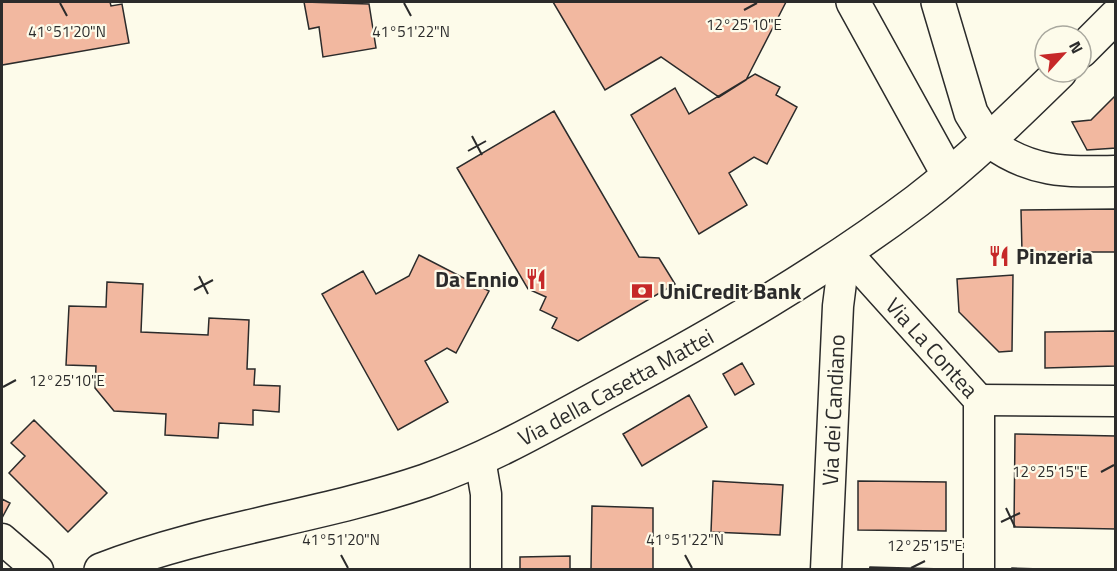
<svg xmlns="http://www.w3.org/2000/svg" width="1117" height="571" font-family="'Titillium Web',sans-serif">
  <rect width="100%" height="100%" fill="#fdfbea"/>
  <path fill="#f2b8a0" stroke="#2b2b2b" stroke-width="1.5" d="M2,2H110L111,6L122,4L129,43L2,65Z
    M304,2L369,4L376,48L323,57L319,27L309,29Z
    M553,2H786L746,80L719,97L661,57L605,90Z
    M755,74L780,87L776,95L797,107L767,164L754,157L729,173L747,205L699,234L631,115L675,88L689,114Z
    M1116,95V148L1087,150L1072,122L1091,120Z
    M554,111L639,257L659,258L675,284L578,341L552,328L557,318L540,310L546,297L528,289L457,168Z
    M1116,209V252H1022L1021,210Z
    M419,255L489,291L456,353L447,348L425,361L448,402L398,430L322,294L363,271L376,294L409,276Z
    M1013,275L1012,351L999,352L959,312L957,279Z
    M107,282L143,284L141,332L208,335L209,318L249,320L247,369H255L254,385L280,386L279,412L253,410V425L219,423L218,438L165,435L166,414L114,411L95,388L96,366L66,365L69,306L106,307Z
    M1116,331V366L1045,368V332Z
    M742,363L754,384L735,395L723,374Z
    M689,395L707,427L642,466L623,434Z
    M34,420L107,493L68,532L9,473L25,456L11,443Z
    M1015,434L1116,436V529L1014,527Z
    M713,481L783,485L780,535L711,532Z
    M858,481L946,482V531L858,530Z
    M2,499L10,503L2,518Z
    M592,506L653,508V570H591Z
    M570,556V570H520V557Z
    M870,567L942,569V570H869Z
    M1012,568L1075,570H1012Z"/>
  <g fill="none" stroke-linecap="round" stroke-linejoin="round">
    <defs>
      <g id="minor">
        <path d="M989,142C1031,173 1066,172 1116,171"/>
        <path id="s1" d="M845,251L979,400V570"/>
        <path d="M979,400L1116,401"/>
        <path d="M480,459L486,494V570"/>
        <path d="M2,539L38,570"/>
        <path id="s2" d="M826,570L838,306L845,251"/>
      </g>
      <path id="tertiary" d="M853,2L948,174
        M938,2L971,113L989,142"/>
      <g id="secondary">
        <path d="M1081,51L1116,16"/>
        <path id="s3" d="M101,570C206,529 319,517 425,481C491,458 552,422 613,389C717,333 823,272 917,201C968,162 1014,117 1060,72"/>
      </g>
    </defs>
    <use href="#minor" stroke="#2b2b2b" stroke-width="33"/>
    <use href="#tertiary" stroke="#2b2b2b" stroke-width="36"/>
    <use href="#secondary" stroke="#2b2b2b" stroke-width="36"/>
    <use href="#minor" stroke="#fdfbea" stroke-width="30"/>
    <use href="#tertiary" stroke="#fdfbea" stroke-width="33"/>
    <use href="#secondary" stroke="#fdfbea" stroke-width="33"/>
  </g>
  <path fill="none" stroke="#2b2b2b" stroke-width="2" d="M60,3L67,16M404,3L411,16M744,10L757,3M472,136L482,155M468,151L486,141M199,276L208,294M194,290L213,280M3,387L16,380M1101,472L1114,465M1006,508L1015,527M1001,522L1020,513M341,555L348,568M685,555L692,568M911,568L925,561"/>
  <defs>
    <symbol id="restaurant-bare" viewBox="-9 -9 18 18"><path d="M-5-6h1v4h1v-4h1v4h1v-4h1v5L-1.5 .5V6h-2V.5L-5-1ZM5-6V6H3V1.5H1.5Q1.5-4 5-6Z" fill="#c62828" stroke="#fdfbea" stroke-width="2.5" paint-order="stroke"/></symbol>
    <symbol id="bank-bare" viewBox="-9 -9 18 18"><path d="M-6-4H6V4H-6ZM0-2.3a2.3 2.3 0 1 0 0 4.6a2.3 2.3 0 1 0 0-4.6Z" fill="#c62828" stroke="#fdfbea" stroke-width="2.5" paint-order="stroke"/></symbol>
  </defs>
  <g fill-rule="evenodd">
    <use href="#restaurant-bare" x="984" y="241" width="30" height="30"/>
    <use href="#restaurant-bare" x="521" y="264" width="30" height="30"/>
    <use href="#bank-bare" x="627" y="276" width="30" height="30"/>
  </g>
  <g text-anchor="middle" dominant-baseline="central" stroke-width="4.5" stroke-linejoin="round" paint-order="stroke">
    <g font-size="22" font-weight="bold" fill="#2b2b2b" stroke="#fdfbea" text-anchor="start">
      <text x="1016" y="256">Pinzeria</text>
      <text x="519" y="279" text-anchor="end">Da Ennio</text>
      <text x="659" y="291">UniCredit Bank</text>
    </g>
    <g font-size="22" fill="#2b2b2b" stroke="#fdfbea">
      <text stroke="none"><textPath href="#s1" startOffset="130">Via La Contea</textPath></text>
      <text stroke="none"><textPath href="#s3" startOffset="549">Via della Casetta Mattei</textPath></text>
      <text stroke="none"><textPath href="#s2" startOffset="160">Via dei Candiano</textPath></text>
    </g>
  </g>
  <g font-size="15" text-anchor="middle" fill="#2b2b2b" stroke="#fdfbea" stroke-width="4.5" stroke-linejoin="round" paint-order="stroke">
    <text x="744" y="30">12°25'10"E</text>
    <text x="67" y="37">41°51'20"N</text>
    <text x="411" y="37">41°51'22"N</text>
    <text x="67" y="386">12°25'10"E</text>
    <text x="1050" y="477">12°25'15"E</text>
    <text x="341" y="545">41°51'20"N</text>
    <text x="685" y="545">41°51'22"N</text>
    <text x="925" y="551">12°25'15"E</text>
  </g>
  <rect width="1117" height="571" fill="none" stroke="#2b2b2b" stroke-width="6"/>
  <g transform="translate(1063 54) rotate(63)"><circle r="28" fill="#fdfbea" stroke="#a9a89e" stroke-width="1.5"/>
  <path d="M0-4.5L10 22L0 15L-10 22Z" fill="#c62828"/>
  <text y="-9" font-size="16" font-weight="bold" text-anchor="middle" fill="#2b2b2b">N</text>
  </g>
</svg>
